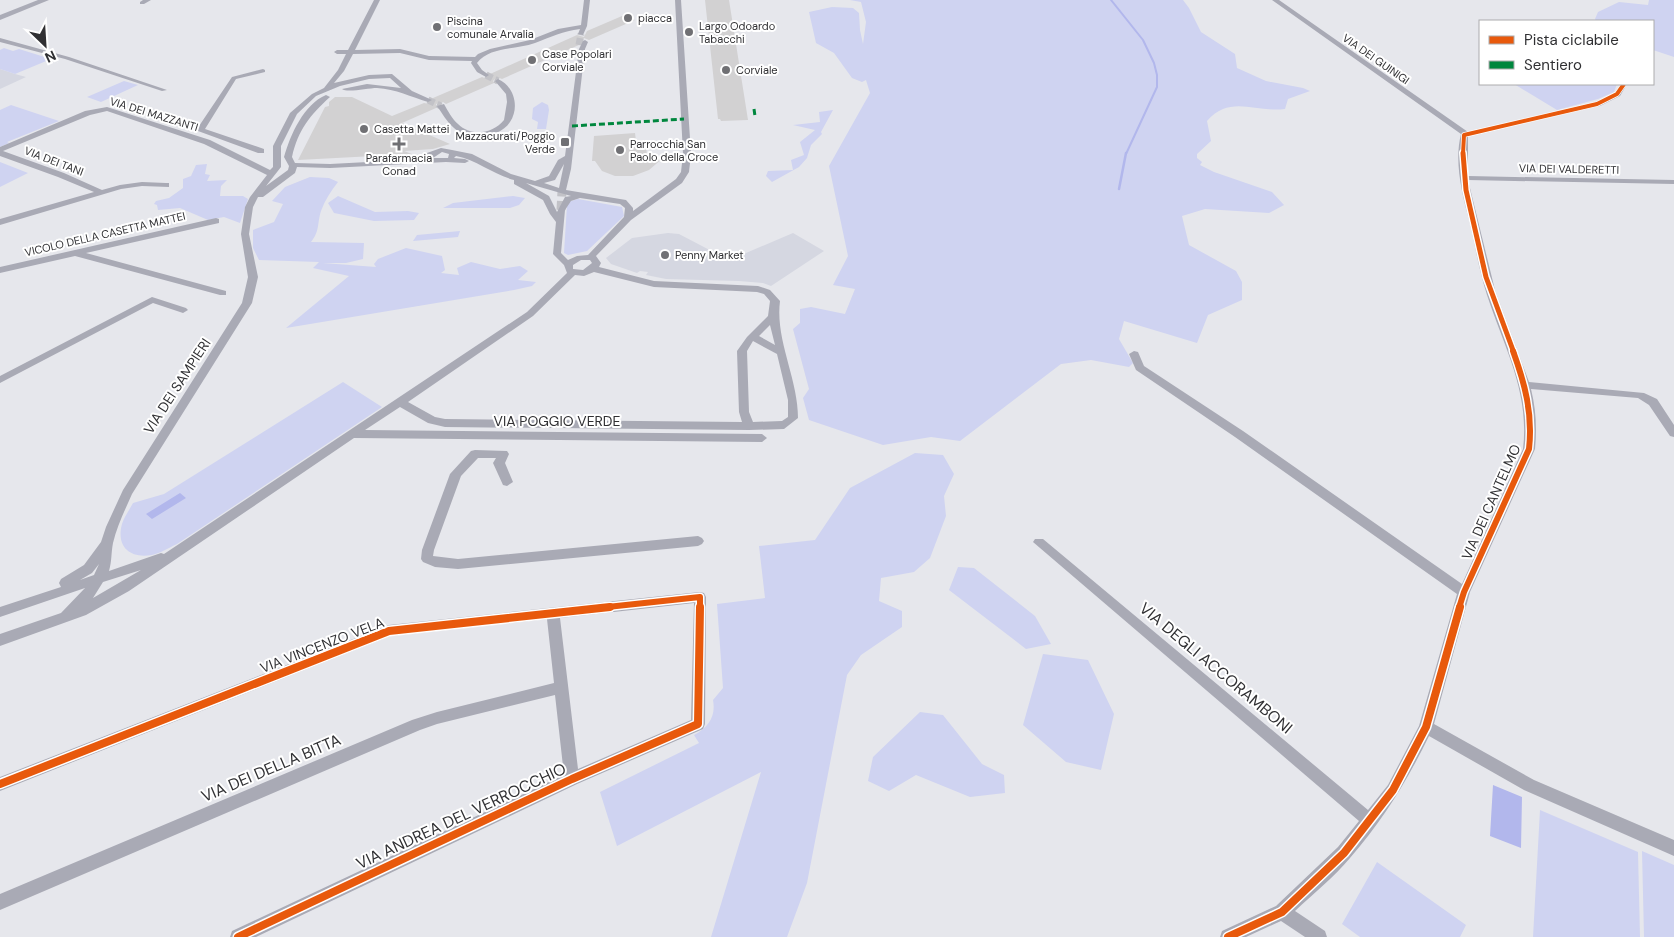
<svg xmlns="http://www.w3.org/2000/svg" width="1674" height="937" font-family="'DM Sans',sans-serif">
  <rect width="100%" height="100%" fill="#e6e7ec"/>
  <path fill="#d5d7e1" d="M0,69L15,74L26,77L0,89Z
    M668,233L679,234L723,257L746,253L793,233L824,251L771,286L763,283L739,281L666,279L646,275L648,272L640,271L637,273L611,264L606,258L632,238Z"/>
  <path fill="#cfd3f1" d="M850,0H1183L1189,8L1201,32L1235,54L1237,68L1266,81L1303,88L1310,91L1288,99L1285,109C1256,113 1230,94 1207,121L1211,141L1197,154V158L1202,162L1200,165L1214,172L1272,192L1284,205L1269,213L1205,209L1182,216L1189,245L1236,271L1242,282V300L1208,315L1197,343L1124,321L1119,339L1133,363L1129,367L1091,360L1061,364L960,441L931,437L883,445L809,420L803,398L809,389L793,329L800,323V309L811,307L845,314L855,289L833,285L848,256L829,166L870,93L866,80L862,82L852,78L834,53L816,43L809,12L832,7L853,8L859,13L860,30L863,44L866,22L861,2Z
    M1649,0H1674V57L1653,50V21H1596L1595,19L1598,12L1619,2L1648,5Z
    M4,48L13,51L19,49L51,59L15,74L0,69V50Z
    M124,81L138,85L101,102L87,97Z
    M1514,84H1617L1614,92L1598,99L1557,110Z
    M542,102L548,105L549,110L546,129H537L538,122L532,119L533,108Z
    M11,105L59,121L7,142L9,143L0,147V110Z
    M833,110L821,132L822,134L811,145L807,158L799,167L772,182L766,176L768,171L793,170L791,160L804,155L800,142L815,130L793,125L820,122L819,112Z
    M0,162L28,173L0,187Z
    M207,164L205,174L210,175L207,181L227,180L221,186L220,196H243L248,199L240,223L224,217L208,220L180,208L158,210L157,205L154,204L156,201L169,198L183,188V179L191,176L196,165Z
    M310,177L329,178L338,182C331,191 325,200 321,211C317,224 320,231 311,242L364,243L363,259L346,263H323L376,267L374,264L378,259L406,248L442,256L445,270L441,273L459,275L457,268L471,262L500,269L520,266L528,271L518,280L536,282L532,286L514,290L286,328L349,276L313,268L319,262L259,260L253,248V230L274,222L283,204L272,201L285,187Z
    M338,196L375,212L408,211L419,213L414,220L374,221L334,213L328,203Z
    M513,196L525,198L519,205L510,208H443L453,203Z
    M578,199L622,207L624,216L587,251L568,255L564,253L567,205L568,202Z
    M460,231L458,237L413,241L417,235Z
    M343,382L382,407L177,544C168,548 161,553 152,555C129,559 116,546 122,524C124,517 130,509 133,503L164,494Z
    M915,453L943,455L954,474L944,496L946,516L930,558L914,572L881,578L879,601L902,611V627L861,655L847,675L807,883L787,937H711L761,772L617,846L600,792L699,743L694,735C709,727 716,716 713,700L723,688L717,604L765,598L759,546L815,540L850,488Z
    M958,567L974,568L1035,616L1051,644L1026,649L949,590Z
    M1043,654L1088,660L1114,714L1101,770L1066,762L1023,725Z
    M920,712L943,715L982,764L1004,775L1005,793L970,797L916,775L889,791L868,781L873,757Z
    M1540,810L1638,852L1640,937H1533Z
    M1642,851L1674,865V937H1644Z
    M1377,862L1466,925L1460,937H1360L1342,924Z"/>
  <path fill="#b2b7ec" d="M180,493L186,498L152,519L146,514Z
    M1493,785L1522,797L1521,848L1490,836Z"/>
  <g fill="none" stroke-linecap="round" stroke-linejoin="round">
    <path stroke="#b2b7ec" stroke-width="2" d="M1111,0L1143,40L1154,63L1157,75V87L1126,154"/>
    <path stroke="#b2b7ec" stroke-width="2.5" d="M1119,189L1126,153"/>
  </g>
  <path fill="#d2d1d2" d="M705,0H729L748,120L721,121L720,119H718Z
    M622,16L635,20L589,40L584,38L579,45L502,79L497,77L493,81L494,83L446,104L443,102L436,104V108L402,123L450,144L433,149L404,151L412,154L298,160L325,107L329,106V102L335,97H352L392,116L424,103L429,104L434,101L433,98L482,77L487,79L490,77V74L577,35L584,37L587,31Z
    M635,133L636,141L646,140L647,159L663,158L649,170L633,176H615L602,171L595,161H592L594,136Z"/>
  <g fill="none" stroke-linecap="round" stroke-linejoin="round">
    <path stroke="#c2c2c7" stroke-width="7" stroke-dasharray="7 3" stroke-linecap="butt" d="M579,45L581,34
      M486,75L498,81
      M428,100L441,106"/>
    <path stroke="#c2c2c7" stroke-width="9" stroke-dasharray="9 4.5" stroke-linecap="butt" d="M561,210L562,191"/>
    <path fill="#a9aab5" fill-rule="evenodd" d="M143,0H151L144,4H140V2Z
      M374,0H380L355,50L400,49L429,56L475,57L478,54L490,49L530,40L558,29L581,25L584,0H590L587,26L583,35L578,34L580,29C563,31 551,37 535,43C516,50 490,46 477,63L482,70L489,75L486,77L477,72L471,63L472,61L429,60L400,53L353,54L344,71L334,83L369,75L392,74L412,91L432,100L428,102C411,97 396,89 377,88C368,88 347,93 342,89L367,84L401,88L390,78L369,79L340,86L316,96L297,114L281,146V167L266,186L288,170L289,166L284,157C290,135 304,104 326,95L330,97C310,115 298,130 292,157L295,163L330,164L425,159L427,153L441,148L452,150L472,154L511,174L535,181L549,176L558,160L565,156L579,49L583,41L585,40L588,42L585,49L571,169L566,190L626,200L633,208V211L676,179L681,172L683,154L675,0H681L691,154L689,172L682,183L631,220L596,256L601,263L599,267L654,281L758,286L770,290L780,301C775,340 798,378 798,418L784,429L749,430L445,427L428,423L400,407L365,430L762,434L767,438L762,442L354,438L129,591L86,615L0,646V634L61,613L85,588L0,617V607L61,587L59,583L61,579L84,565L101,542L106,527L123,490L242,303L248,277L241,234L245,207L250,197L267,175L204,144L107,111L90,115L3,151L64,173L102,190L120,185L142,182L166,183H169V187L142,186L121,189L0,225V219L94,192L58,177L0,156V147L85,111L107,107L210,140L270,170L273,167V146L290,113L312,94L324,88L338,70L346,54H337L334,52L337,50H348ZM442,152L449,154L448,158H433ZM456,156C477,160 494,175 514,180V184L543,200L550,214L556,222L553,254L564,265L567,273L527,312L164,554L161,553L109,571C112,561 111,553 113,543C117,526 125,510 132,494L252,303L258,277L249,234L253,207L258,197H263L295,173L297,167L330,168L446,162L465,163L469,161L465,159L454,158ZM564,164L559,188L544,183L555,180ZM526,183L571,196L565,197L557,212L549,196ZM580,198L620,204L625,208L624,217L588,255L577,256L568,260L561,253L565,210L571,201ZM581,260H590L592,263L583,270L573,269V265ZM594,272L654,287L757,292L764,294L770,301L768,316L747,337L737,351L739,412L742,422L445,419L435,417L408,402L533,316L575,275L584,276ZM770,325L775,345L759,336ZM753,341L777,354L788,400V417L782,421L753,422L749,412L747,351ZM99,564L94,575L80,580L92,573ZM141,570L93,598L103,582Z
      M1272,0H1279L1468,132L1595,102L1615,93L1621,84H1627L1620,96L1600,106L1468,136V176L1674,180V184L1468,180L1495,290L1529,382L1644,393L1657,399L1674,425V437L1670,436L1649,405L1638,398L1531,389C1536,409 1537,428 1535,449L1470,592L1434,724L1534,780L1674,840V856L1524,790L1429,736C1407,781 1383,820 1350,858C1334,877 1313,894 1295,911L1325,931L1327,937H1305L1281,921L1246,937H1220L1222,931L1276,906L1338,847L1359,821L1033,542L1035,539H1043L1368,810L1388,785L1419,726L1457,594L1235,437L1136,370L1129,354L1134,351L1138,352L1144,366L1243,431L1462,584L1523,449C1530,392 1504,347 1487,295C1479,270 1475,245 1469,220C1462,193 1454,162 1461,134Z
      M0,38L69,57L167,90L162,91L65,59L0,42Z
      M263,69L265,70V72L236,79L205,129L264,149V153H258L198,131L197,129L232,77Z
      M498,79C514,86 520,107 510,122C499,139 468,141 454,128C447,122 442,113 437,106L444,104C448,111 452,119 458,124C471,137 493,134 504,120L507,102L506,94L495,81Z
      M216,218L219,219V223L86,253L226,291V295H220L75,256L0,273V267Z
      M152,297L186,308L188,310L183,313L153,303L0,383V376Z
      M475,450L507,451L509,454L505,463L513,482L507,486L503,485L493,463L496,458H478L461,476L434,550L433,556L458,559L698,536L702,538L704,541L702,544L698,546L458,569L435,567L423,562L421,559L422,550L450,474L471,451Z
      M700,592L704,593L706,597L705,724L703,729L577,784L256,937H230L232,931L564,775L555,695L437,724L420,730L0,910V894L412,720L437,712L554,683L547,619L390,636L0,791V777L389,625ZM694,603L691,720L578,769L560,618Z"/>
    <path fill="#abacb7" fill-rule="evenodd" d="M38,0H49L0,20V15Z"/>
    <path stroke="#00873e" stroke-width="3" stroke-dasharray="6 3" stroke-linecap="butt" d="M740,24L742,31
      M754,109L755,116
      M572,126L684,119"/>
    <defs>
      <path id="cycleway-far3" d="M1463,154L1464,135L1597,104L1617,94L1624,84"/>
      <path id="cycleway-far2" d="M1463,153L1466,190L1486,277L1514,353"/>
      <path id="cycleway-far1" d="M598,608L700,597V608
        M1459,608L1464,592L1529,449C1533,414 1525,384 1513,351"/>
      <path id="cycleway" d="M0,784L389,631L610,607
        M238,937L572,779L698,724L700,607
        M1228,937L1282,912L1344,853L1393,790L1426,727L1460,607"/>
    </defs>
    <use href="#cycleway-far3" stroke="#fff" stroke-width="5.5"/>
    <use href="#cycleway-far2" stroke="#fff" stroke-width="8"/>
    <use href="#cycleway-far1" stroke="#fff" stroke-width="9"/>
    <use href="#cycleway" stroke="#fff" stroke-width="11"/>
    <use href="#cycleway-far3" stroke="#e8590c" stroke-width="4"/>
    <use href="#cycleway-far2" stroke="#e8590c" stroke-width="5"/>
    <use href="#cycleway-far1" stroke="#e8590c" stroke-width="6"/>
    <use href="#cycleway" stroke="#e8590c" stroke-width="8"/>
  </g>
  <g fill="#707074" stroke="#fff" stroke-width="2">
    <circle cx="628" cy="18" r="5"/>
    <circle cx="437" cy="27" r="5"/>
    <circle cx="689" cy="32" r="5"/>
    <circle cx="532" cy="60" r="5"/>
    <circle cx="726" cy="70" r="5"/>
    <circle cx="364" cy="129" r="5"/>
    <rect x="560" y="137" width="10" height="10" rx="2.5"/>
    <path d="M396.5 136.5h5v5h5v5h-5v5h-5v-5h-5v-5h5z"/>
    <circle cx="620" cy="150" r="5"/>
    <circle cx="665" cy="255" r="5"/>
  </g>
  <g text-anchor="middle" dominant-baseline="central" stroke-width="4" stroke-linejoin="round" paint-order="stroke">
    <g font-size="11" fill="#303033" stroke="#fff" text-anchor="start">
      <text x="638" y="18">piacca</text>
      <text x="447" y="21">Piscina<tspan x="447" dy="13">comunale Arvalia</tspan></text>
      <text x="699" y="26">Largo Odoardo<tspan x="699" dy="13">Tabacchi</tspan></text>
      <text x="542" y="54">Case Popolari<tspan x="542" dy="13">Corviale</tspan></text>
      <text x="736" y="70">Corviale</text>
      <text x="374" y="129">Casetta Mattei</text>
      <text x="555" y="136" text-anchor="end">Mazzacurati/Poggio<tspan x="555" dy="13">Verde</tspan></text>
      <text x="630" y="144">Parrocchia San<tspan x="630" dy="13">Paolo della Croce</tspan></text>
      <text x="399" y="158" text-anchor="middle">Parafarmacia<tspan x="399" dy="13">Conad</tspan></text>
      <text x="675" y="255">Penny Market</text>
    </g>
    <g font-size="11" fill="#303033" stroke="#fff">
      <text transform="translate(1376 59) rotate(35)">VIA DEI GUINIGI</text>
      <text transform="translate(154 114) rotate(17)">VIA DEI MAZZANTI</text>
      <text transform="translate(54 161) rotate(21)">VIA DEI TANI</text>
      <text transform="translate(1569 169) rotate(1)">VIA DEI VALDERETTI</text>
      <text transform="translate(105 234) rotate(-13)">VICOLO DELLA CASETTA MATTEI</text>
    </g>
    <g font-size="14" fill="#303033" stroke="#fff">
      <text transform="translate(177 386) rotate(-57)">VIA DEI SAMPIERI</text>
      <text x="557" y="421">VIA POGGIO VERDE</text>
      <text transform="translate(1491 502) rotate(-66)">VIA DEI CANTELMO</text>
      <text transform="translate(322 645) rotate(-21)">VIA VINCENZO VELA</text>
    </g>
    <g font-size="16" fill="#303033" stroke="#fff">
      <text transform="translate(1216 668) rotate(40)">VIA DEGLI ACCORAMBONI</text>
      <text transform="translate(271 768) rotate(-23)">VIA DEI DELLA BITTA</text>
      <text transform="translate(461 816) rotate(-25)">VIA ANDREA DEL VERROCCHIO</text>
    </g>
  </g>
  <rect x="1479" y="20" width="175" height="65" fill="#ffffff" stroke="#acacad"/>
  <rect x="1489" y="36" width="25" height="8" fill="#e8590c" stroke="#acacad"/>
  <text x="1524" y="45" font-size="15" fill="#303033">Pista ciclabile</text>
  <rect x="1489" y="61" width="25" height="8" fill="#00873e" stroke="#acacad"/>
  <text x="1524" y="70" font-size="15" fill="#303033">Sentiero</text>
  <g transform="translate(45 45) rotate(155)" stroke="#ffffff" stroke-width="4" paint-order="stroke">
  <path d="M0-4L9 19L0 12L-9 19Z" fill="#303033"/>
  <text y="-8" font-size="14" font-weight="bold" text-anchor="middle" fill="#303033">N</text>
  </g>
</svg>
